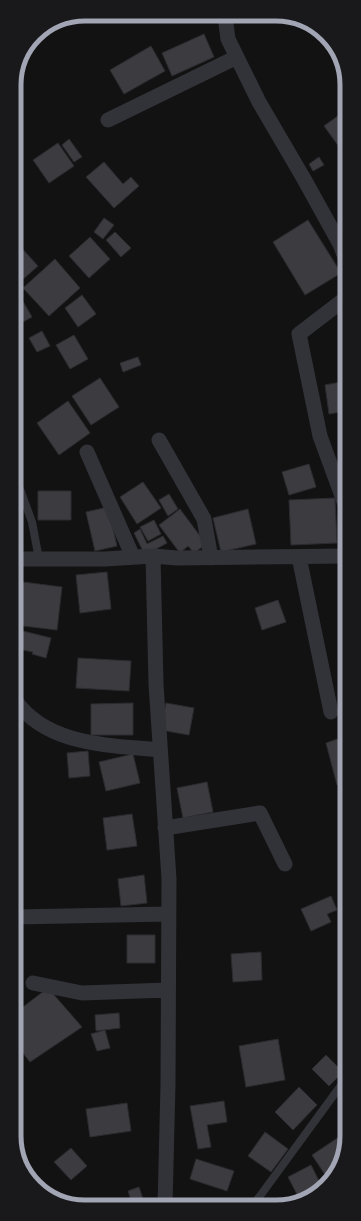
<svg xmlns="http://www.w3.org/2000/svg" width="361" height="1221" font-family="Lato,sans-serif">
  <rect width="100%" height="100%" fill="#121213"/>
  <path fill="#3c3c40" stroke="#2c2b2f" d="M204,34L214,57L172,76L162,53Z
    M151,46L165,71L124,94L110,70Z
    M346,110V154L345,155L324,126Z
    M69,139L82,157L74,162L62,145Z
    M58,143L74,166L49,183L33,160Z
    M319,157L324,165L313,171L309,164Z
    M104,162L123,184L131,177L139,186L114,208L86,177Z
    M104,218L114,225L103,239L94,232Z
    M308,220L341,273L305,295L273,242Z
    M115,232L131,248L121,257L106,240Z
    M90,237L110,259L89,278L69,256Z
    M19,245L38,266L21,281L14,274V248Z
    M55,259L80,288L49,316L23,288Z
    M82,295L96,314L78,327L65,308Z
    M21,298L32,317L14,327V302Z
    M42,331L50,346L37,352L29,338Z
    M74,335L88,359L70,369L56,345Z
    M138,357L141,365L123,372L120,363Z
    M100,378L119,407L91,425L72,396Z
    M346,381V411L329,414L325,385Z
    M68,401L90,433L59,455L37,423Z
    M309,464L316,487L289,495L282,472Z
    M143,482L161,508L137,524L120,497Z
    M38,491H71V520H38Z
    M169,494L178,509L168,516L159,500Z
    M335,498L337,543L291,545L289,500Z
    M108,507L117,546L95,551L86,512Z
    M180,509L206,544L194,553L188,546L180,553L159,525Z
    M248,509L256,544L221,552L213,518Z
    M154,520L161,534L148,541L140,527Z
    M140,529L147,544L163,536L167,543L145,555L134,533Z
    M107,572L111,609L80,613L76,575Z
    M15,581L62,587L57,630L15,625Z
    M278,600L286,622L262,630L255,608Z
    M23,631L51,638L46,658L32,654L33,652L18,649Z
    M78,658L131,661L129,691L76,688Z
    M133,703V735H91V704Z
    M166,703L194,708L189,735L161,730Z
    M15,712L20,714L15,727Z
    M346,736V781L337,785L326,743Z
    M88,751L90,776L69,778L67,753Z
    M133,754L140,783L106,791L99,762Z
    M207,782L213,812L183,818L177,788Z
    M132,814L137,846L107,850L103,818Z
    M144,875L147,903L121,906L118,879Z
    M331,896L337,910L327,914L331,922L311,931L301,909Z
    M127,935H155V963H127Z
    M261,952L262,980L233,982L231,954Z
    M48,988L82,1027L30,1062L15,1043V1013Z
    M119,1013L120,1028L96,1031L95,1015Z
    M105,1030L110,1048L97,1051L91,1034Z
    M278,1039L285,1080L246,1087L239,1046Z
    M326,1055L343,1072L329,1086L312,1069Z
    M299,1087L317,1105L293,1130L275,1112Z
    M224,1101L227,1122L207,1125L211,1147L198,1149L190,1106Z
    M127,1103L131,1131L90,1137L86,1109Z
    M265,1132L288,1149L271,1172L248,1156Z
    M339,1137L345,1145L330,1182L312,1155Z
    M71,1148L87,1166L71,1180L54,1162Z
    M196,1159L234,1171L227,1191L190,1179Z
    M311,1165L322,1187L300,1200L288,1177Z
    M139,1187L145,1205L133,1206L128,1191Z"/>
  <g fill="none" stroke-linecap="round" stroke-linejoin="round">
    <path stroke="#323338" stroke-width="8" d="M20,489L32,522L39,559
      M252,1206L260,1196L347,1077"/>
    <path stroke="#323338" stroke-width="15" d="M225,16L228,39L259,102L304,179L340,244L346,260
      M108,120L237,57
      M346,298L299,334L320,436L346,507
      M159,440L204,519L211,558
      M87,452L133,557
      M153,556L156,684L169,879L168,1084L165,1206
      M299,557L331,712
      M15,559H105L153,556L177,558L346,556
      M15,700C47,746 110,745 160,750
      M165,828L260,813L285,864
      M15,917L168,914
      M33,983L82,993L168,990"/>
  </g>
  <path d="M0 0H361V1221H0ZM85 21H276A64 64 0 0 1 340 85V1136A64 64 0 0 1 276 1200H85A64 64 0 0 1 21 1136V85A64 64 0 0 1 85 21Z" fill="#19191b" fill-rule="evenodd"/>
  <path fill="none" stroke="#a2a5b4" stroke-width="5" d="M85 21H276A64 64 0 0 1 340 85V1136A64 64 0 0 1 276 1200H85A64 64 0 0 1 21 1136V85A64 64 0 0 1 85 21Z"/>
</svg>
